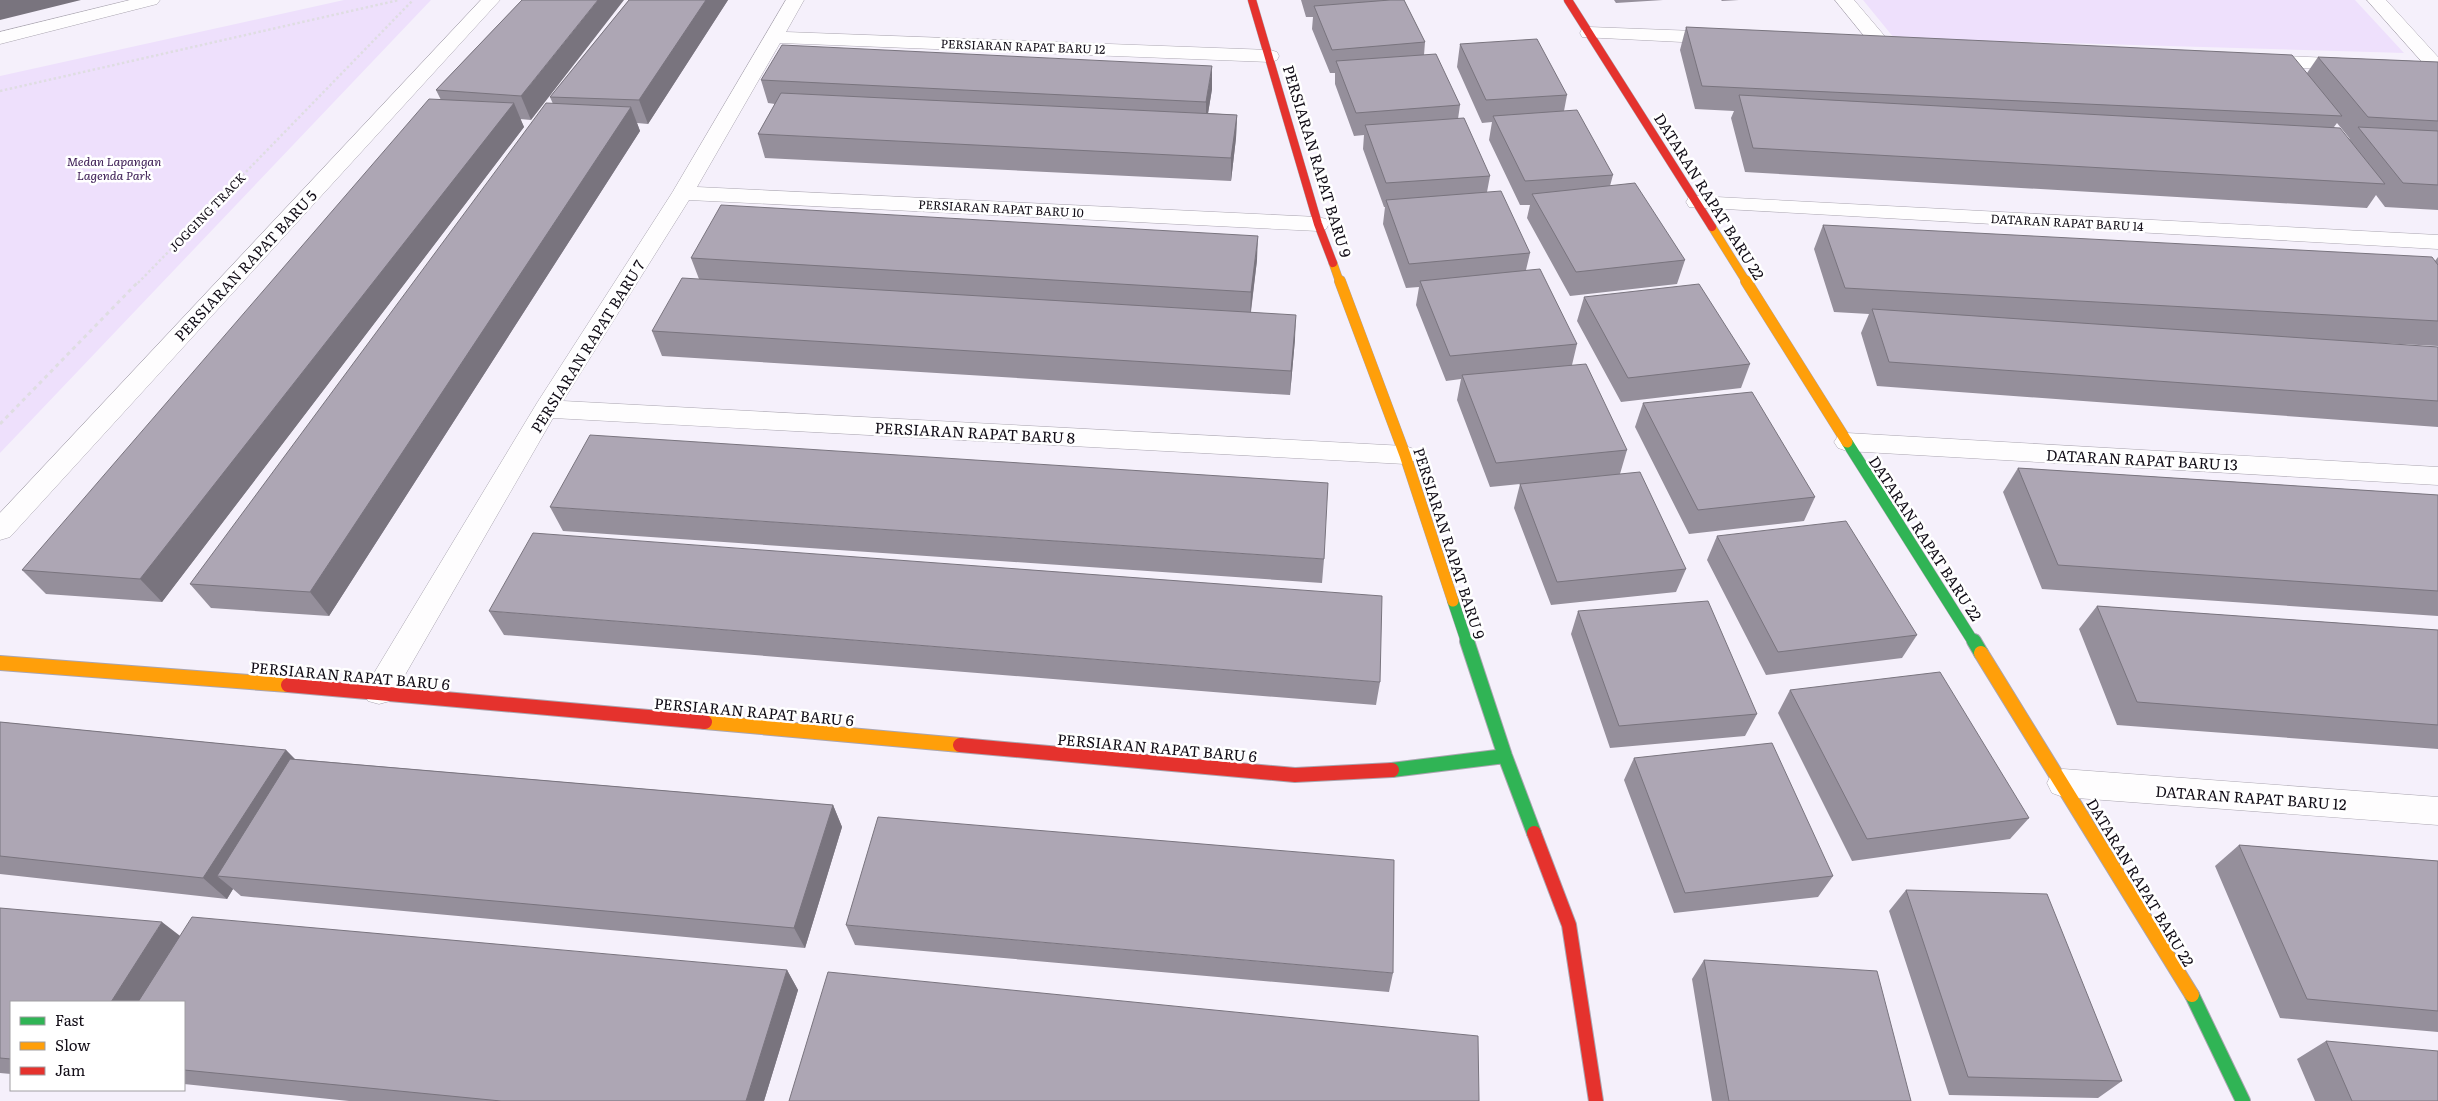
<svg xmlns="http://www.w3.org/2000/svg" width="2438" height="1101" font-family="Literata,serif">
  <rect width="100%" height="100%" fill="#f5f0fb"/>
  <path fill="#eee0fc" d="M344,0H431L0,453V76Z
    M1863,0H2355L2404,53L1894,38Z"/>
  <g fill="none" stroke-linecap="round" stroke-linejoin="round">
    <defs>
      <path id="street" d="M130,0H160L157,4L0,44V32Z
        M481,0H500L10,537L0,540V513Z
        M786,0H804L786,32L1270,50L1277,52L1279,56L1277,60L1270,62L780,43L697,187L1318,217L1326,219L1329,224L1326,229L1318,231L689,200L563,401L1405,446L1414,449L1418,455L1414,461L1405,464L553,418L390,701L379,704L368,701L364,692L368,683L537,403L672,193Z
        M1835,0H1854L1888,40L1890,44L1888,48H1874Z
        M2367,0H2386L2438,57V74L2431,72Z
        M1589,27L1722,32L1729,34L1731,38L1729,42L1722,44L1582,37L1580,33L1582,29Z
        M2262,55L2352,59L2359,61L2362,65L2359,69L2352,71L2255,65L2253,61L2255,57Z
        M1697,196L2438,235V249L1689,207L1686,202L1689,197Z
        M1847,433L2438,467V485L1847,451L1838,448L1834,442L1838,436Z
        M2063,769L2438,797V825L2063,797L2052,793L2047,783L2052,773Z"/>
      <path id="fast-far1" d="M1847,442L1974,643
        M1453,601L1467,643"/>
      <path id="fast" d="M1467,641L1505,756L1534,833
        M1974,641L1981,653
        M1392,770L1505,756
        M2192,995L2243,1101"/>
      <path id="slow-far2" d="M1712,227L1747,283
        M1333,263L1340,283"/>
      <path id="slow-far1" d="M1340,281L1405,455L1453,601
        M1746,281L1847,442"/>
      <path id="slow" d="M1981,653L2192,995
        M0,663L288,685
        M705,722L960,745"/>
      <path id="jam-far1" d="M1252,0L1318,224L1333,263
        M1568,0L1712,227"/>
      <path id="jam" d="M288,685L705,722
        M960,745L1295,775L1392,770
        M1534,833L1569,925L1596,1101"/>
    </defs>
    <use href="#street" stroke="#aaa5b0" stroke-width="1"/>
    <use href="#fast-far1" stroke="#aaa5b0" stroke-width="12"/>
    <use href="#fast" stroke="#aaa5b0" stroke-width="16"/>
    <use href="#slow-far2" stroke="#aaa5b0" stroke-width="9"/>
    <use href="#slow-far1" stroke="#aaa5b0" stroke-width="12"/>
    <use href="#slow" stroke="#aaa5b0" stroke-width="16"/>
    <use href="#jam-far1" stroke="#aaa5b0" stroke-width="9"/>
    <use href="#jam" stroke="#aaa5b0" stroke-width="16"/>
    <path stroke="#dfdde2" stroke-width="2.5" stroke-dasharray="2.5 2.5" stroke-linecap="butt" d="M0,91L399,0
      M138,283L413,0"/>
    <path stroke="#dfdde2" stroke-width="3" stroke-dasharray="4 4" stroke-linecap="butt" d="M0,424L139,281"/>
    <use href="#street" fill="#fefdfe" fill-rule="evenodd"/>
    <use href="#fast-far1" stroke="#30b455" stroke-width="11"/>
    <use href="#fast" stroke="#30b455" stroke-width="14"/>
    <use href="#slow-far2" stroke="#ff9f0a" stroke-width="8"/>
    <use href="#slow-far1" stroke="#ff9f0a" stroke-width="11"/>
    <use href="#slow" stroke="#ff9f0a" stroke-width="14"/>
    <use href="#jam-far1" stroke="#e5322d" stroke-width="8"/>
    <use href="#jam" stroke="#e5322d" stroke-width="14"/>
  </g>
  <path fill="#958f9b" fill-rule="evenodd" d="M522,0L531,120L520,119L524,127L162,602L46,594L22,570L441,100L436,90Z
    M629,0H728L648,124L637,123L640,131L329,616L211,608L190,584L553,104L550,97Z
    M1301,0H1404L1425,42L1424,55L1460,105L1458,119L1490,176L1487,192L1530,253L1526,270L1577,344L1572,365L1627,450L1620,474L1686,569L1676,592L1551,605L1514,508L1520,484L1490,487L1457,400L1461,379L1446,381L1416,305L1419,287L1406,288L1383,224L1385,207H1384L1363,149L1364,135L1354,136L1335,84V73H1330L1312,29L1313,17H1306Z
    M1614,0H1663L1616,3Z
    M1721,0H1739L1722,1Z
    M1686,27L2307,73L2318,57L2438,62V210L2385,207L2376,195L2367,208L1745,172L1731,118L1734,111L1695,109L1680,50ZM2337,123L2350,139L2334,127Z
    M1460,44L1567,95L1564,111L1613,175L1610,186L1685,260L1677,284L1570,296L1527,218L1530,205H1520L1489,140L1492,122L1482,123L1457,67Z
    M761,80L1212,89L1208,113L1237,115L1236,138L1231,181L765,158L758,134L775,104L768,103Z
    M1823,225L2435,261L2438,257V346L2361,342L2438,347V427L1877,386L1861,333L1869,314L1834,312L1814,249Z
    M691,258L1257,260L1251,312L1295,339L1290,395L662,356L652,331L699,279Z
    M1584,297L1750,364L1741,388L1621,402L1577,321Z
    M1643,403L1815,497L1804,521L1689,534L1635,427Z
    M2018,468L2438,495V616L2042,589L2003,492Z
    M550,507L1324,559L1322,583L563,531Z
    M1717,536L1917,635L1902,658L1766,675L1707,560Z
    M2097,606L2438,630V749L2117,725L2079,629Z
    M489,611L1380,682L1376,705L504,635Z
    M1578,611L1757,714L1745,736L1610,748L1571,634Z
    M1790,690L2029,818L2010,839L1852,861L1778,713Z
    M0,722L286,750L295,759L833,805L842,827L805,948L241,896L233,889L227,899L0,874Z
    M1634,758L1833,876L1818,897L1674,913L1624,780Z
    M2239,845L2438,861V1032L2280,1018L2215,866Z
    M1906,890L2122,1081L2098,1098L1949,1095L1889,911Z
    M0,908L180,936L787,970L798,990L764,1101H349L184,1084V1002H11V1074L0,1073Z
    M846,925L1393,973L1389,992L855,945Z
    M1704,960L1911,1101H1712L1692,979Z
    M2326,1041L2438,1101H2315L2297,1059Z"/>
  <path fill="#79747e" d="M0,0H81L0,20Z
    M598,0H624L531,120L521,96Z
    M706,0H728L648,124L639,100Z
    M1212,66V89L1206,126V102Z
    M514,103L524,127L162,602L140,579Z
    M631,107L640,131L329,616L310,592Z
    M1237,115L1236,138L1231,181V158Z
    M1258,236L1257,260L1250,317L1251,292Z
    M1296,315L1295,339L1290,395L1291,371Z
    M286,750L307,772L217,876L233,889L227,899L203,878Z
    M833,805L842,827L805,948L794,928Z
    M162,922L188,942L151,1002H111Z
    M787,970L798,990L764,1101H746Z"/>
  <path fill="#ada6b4" stroke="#79747e" d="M522,0H598L521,96L436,90Z
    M629,0H706L639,100L550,97Z
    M1390,0H1404L1425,42L1332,50L1314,6Z
    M1686,27L2292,55L2342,116L1702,86Z
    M1537,39L1567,95L1486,100L1460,44Z
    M782,45L1212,66L1206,102L761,80Z
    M1436,54L1460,105L1356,113L1336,61Z
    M2318,57L2438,62V121L2368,117Z
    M781,93L1237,115L1231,158L758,134Z
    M1739,95L2340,128L2385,184L1753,148Z
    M429,99L514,103L140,579L22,570Z
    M546,103L631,107L310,592L190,584Z
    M1577,110L1613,175L1525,181L1493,116Z
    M1464,118L1490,176L1386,183L1365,125Z
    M2358,127L2438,131V185L2403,183Z
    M1635,183L1685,260L1576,272L1532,194Z
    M1501,191L1530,253L1409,264L1386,200Z
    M721,205L1258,236L1251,292L691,258Z
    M1823,225L2432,257L2438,265V321L1845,288Z
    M1540,269L1577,344L1450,356L1420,281Z
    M682,278L1296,315L1291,371L652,331Z
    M1699,284L1750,364L1628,378L1584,297Z
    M1872,309L2438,347V401L1889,362Z
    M1586,364L1627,450L1496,463L1462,375Z
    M1752,392L1815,497L1698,510L1643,403Z
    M590,435L1328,483L1324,559L550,507Z
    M2018,468L2438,495V591L2058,565Z
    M1640,472L1686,569L1557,582L1520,484Z
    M1846,521L1917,635L1778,652L1717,536Z
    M533,533L1382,596L1380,682L489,611Z
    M1708,601L1757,714L1619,726L1578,611Z
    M2097,606L2438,630V725L2137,702Z
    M1940,672L2029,818L1867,839L1790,690Z
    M0,722L286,750L203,878L0,856Z
    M1772,743L1833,876L1685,893L1634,758Z
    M290,759L833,805L794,928L217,876Z
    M878,817L1394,860L1393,973L846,925Z
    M2239,845L2438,861V1011L2307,999Z
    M1906,890L2047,894L2122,1081L1968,1077Z
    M0,908L162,922L111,1002H11V1059L0,1058Z
    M192,917L787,970L746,1101H501L184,1070V1002H138Z
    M1704,960L1877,971L1911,1101H1729Z
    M828,972L1478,1036L1479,1101H789Z
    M2326,1041L2438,1051V1101H2352Z"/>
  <g text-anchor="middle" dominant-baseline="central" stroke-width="5" stroke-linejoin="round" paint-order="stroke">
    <g font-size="12" fill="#110c16" stroke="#fff">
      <text transform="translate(1023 46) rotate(2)">PERSIARAN RAPAT BARU 12</text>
      <text transform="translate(1001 208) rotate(3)">PERSIARAN RAPAT BARU 10</text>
      <text transform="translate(207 212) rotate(-46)">JOGGING TRACK</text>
      <text transform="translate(2067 222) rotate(3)">DATARAN RAPAT BARU 14</text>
    </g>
    <g font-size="12" font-style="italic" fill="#3f2057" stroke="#fff">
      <text x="114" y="161">Medan Lapangan<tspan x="114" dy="14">Lagenda Park</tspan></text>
    </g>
    <g font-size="15" fill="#110c16" stroke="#fff">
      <text transform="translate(1318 161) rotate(73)">PERSIARAN RAPAT BARU 9</text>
      <text transform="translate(1710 196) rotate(58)">DATARAN RAPAT BARU 22</text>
      <text transform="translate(245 265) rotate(-47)">PERSIARAN RAPAT BARU 5</text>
      <text transform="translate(587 346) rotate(-58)">PERSIARAN RAPAT BARU 7</text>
      <text transform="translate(975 432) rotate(3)">PERSIARAN RAPAT BARU 8</text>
      <text transform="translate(2142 459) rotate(3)">DATARAN RAPAT BARU 13</text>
      <text transform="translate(1926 538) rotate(57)">DATARAN RAPAT BARU 22</text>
      <text transform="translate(1450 543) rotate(72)">PERSIARAN RAPAT BARU 9</text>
      <text transform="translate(350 675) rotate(5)">PERSIARAN RAPAT BARU 6</text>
      <text transform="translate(754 711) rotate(5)">PERSIARAN RAPAT BARU 6</text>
      <text transform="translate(1157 747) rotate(5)">PERSIARAN RAPAT BARU 6</text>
      <text transform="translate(2251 797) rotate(4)">DATARAN RAPAT BARU 12</text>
      <text transform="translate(2141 882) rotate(59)">DATARAN RAPAT BARU 22</text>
    </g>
  </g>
  <rect x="10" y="1001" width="175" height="90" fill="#ffffff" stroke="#a09ea2"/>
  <rect x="20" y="1017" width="25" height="8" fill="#30b455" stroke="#a09ea2"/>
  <text x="55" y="1026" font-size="15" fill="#110c16">Fast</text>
  <rect x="20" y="1042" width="25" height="8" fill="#ff9f0a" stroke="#a09ea2"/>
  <text x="55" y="1051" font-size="15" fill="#110c16">Slow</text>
  <rect x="20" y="1067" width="25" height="8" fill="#e5322d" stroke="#a09ea2"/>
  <text x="55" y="1076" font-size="15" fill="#110c16">Jam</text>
</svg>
